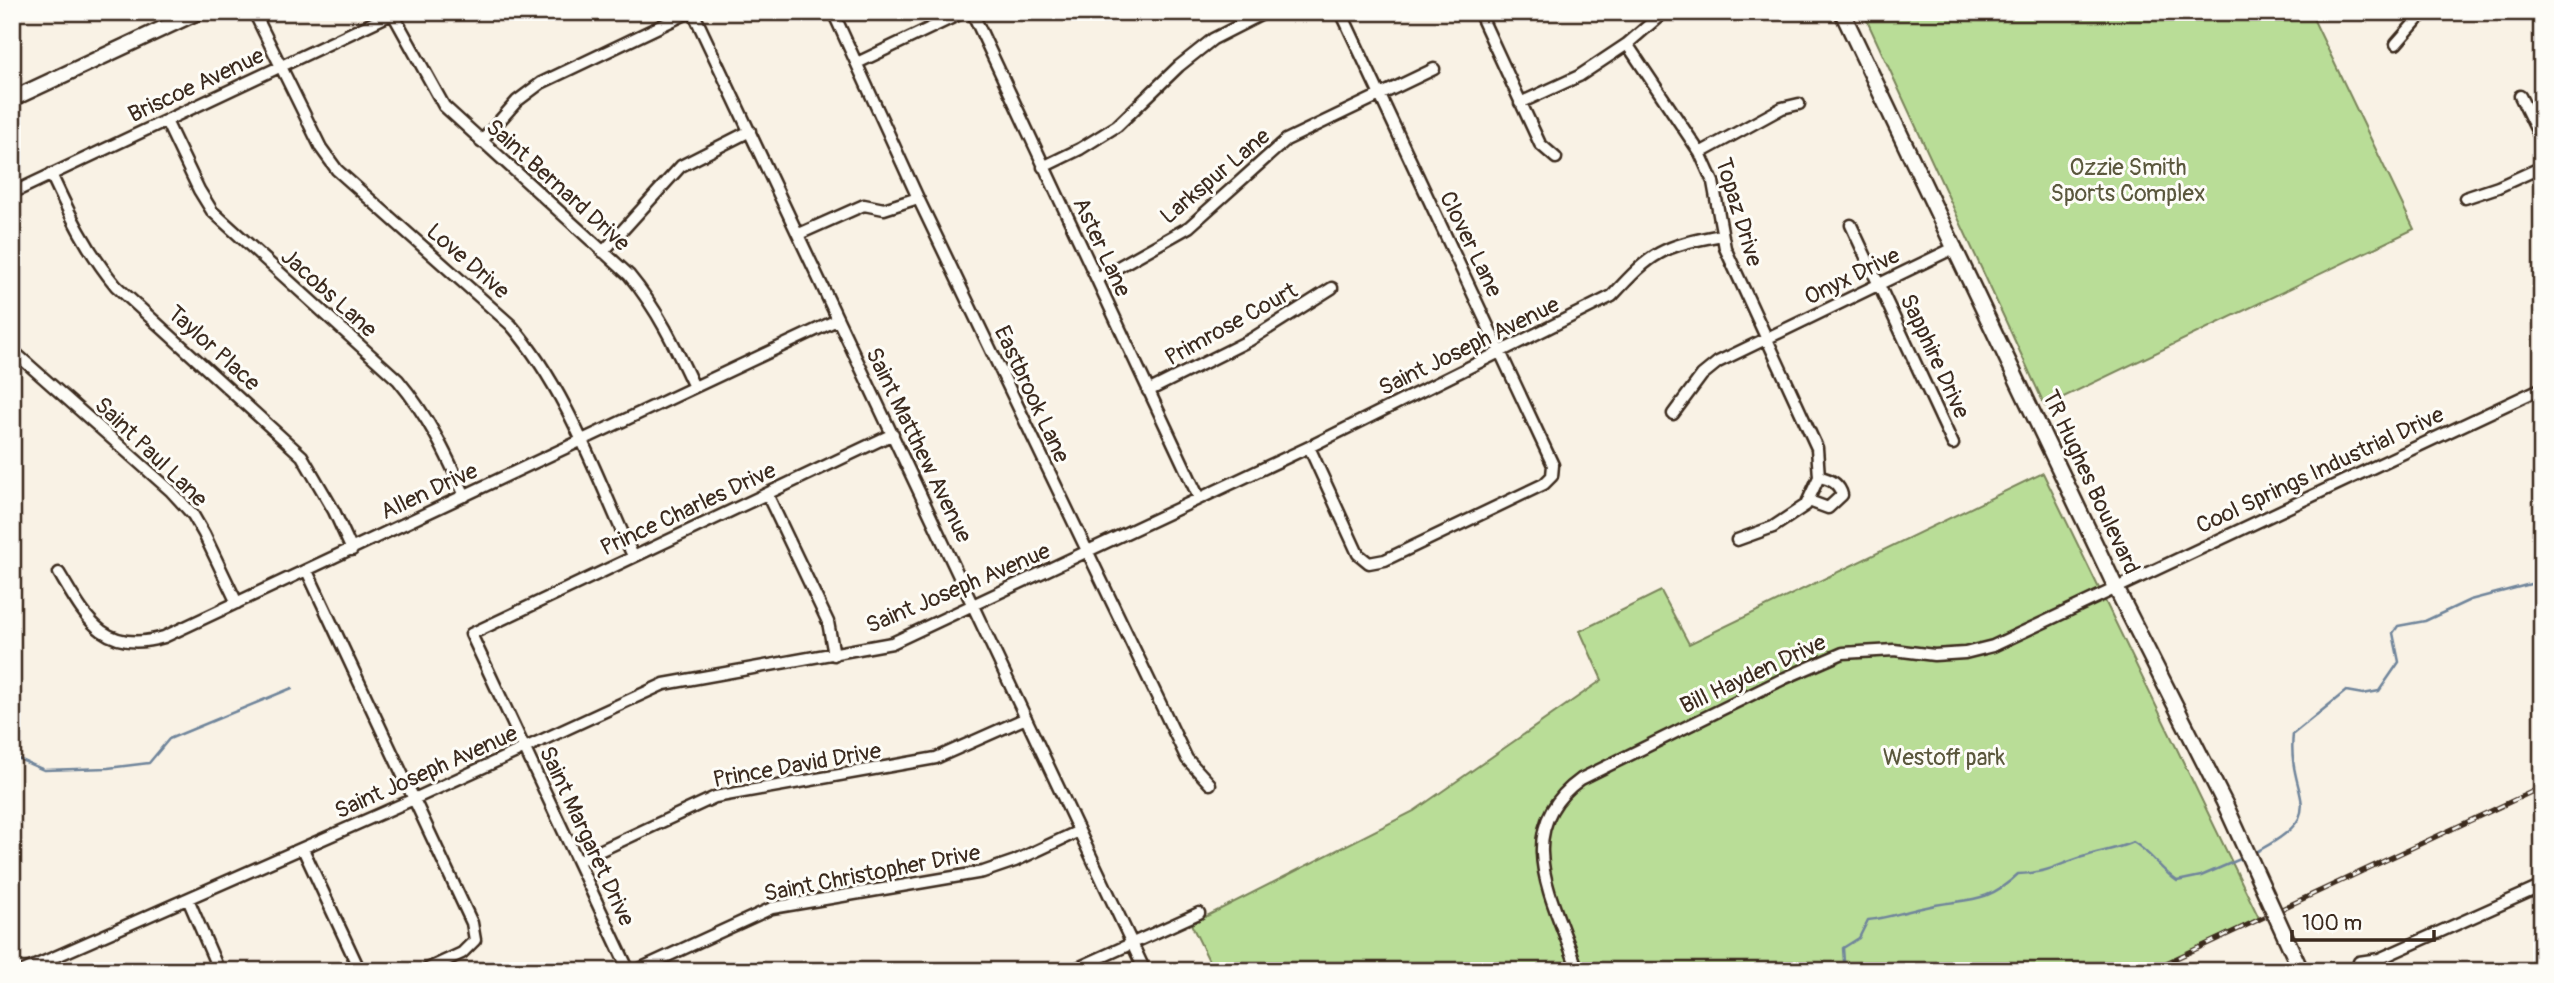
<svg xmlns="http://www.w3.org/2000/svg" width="2554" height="983" font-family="Pangolin,sans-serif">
  <rect width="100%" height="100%" fill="#f9f2e5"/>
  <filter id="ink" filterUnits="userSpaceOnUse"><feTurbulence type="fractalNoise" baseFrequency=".0143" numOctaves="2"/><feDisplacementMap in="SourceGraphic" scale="14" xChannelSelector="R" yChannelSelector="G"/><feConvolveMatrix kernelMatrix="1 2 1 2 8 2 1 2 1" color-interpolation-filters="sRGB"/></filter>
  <g filter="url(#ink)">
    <path fill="#b9dd97" stroke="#7a845a" stroke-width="2" d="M1863,12H2310L2414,229L2045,406Z
      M2043,473L2259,918L2149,971H1214L1191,924L1414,811L1602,680L1580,631L1661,591L1689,644Z"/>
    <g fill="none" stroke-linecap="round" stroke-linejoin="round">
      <path stroke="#70859b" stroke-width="2.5" d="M12,756L44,770L108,768L149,763L169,739L292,688
        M2254,853C2336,811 2286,800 2293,734L2346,691L2363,694L2379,691L2399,662L2393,633L2398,626L2425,621L2470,600L2542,581
        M1839,971L1844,962L1843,948L1859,938L1868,920C1888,918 1903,912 1922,908C1963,897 1984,907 2018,874C2050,873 2057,864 2086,856C2102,851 2117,849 2133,842C2150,852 2160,869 2177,881L2201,876L2245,857"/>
      <defs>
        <path id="street" d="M254,12L321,148L337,170L511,325C568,391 597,478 633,556
          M693,12L1145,971
          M833,12L918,198L1187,759L1210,784
          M972,12L1199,498
          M1479,12L1540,144L1556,158
          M393,14L444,106L629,275C658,310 675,346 694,387
          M1627,44L1664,12
          M2396,44L2424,12
          M857,63L964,12
          M2520,96L2542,141
          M1520,103L1579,76L1627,44L1700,153L1713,182L1725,248L1817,448L1819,477L1806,505L1773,527L1737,540
          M166,121L199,190L212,211L398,380C428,416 446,453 465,496
          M481,142L517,101L541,83L690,12
          M1700,153L1782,108L1799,104
          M1043,167L1080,149L1117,126L1179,66L1213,39L1266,12
          M51,174C70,215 87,251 116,286L302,456L334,511L352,550
          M12,193L396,12
          M2465,198L2498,187L2542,167
          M1851,225L1953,444
          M799,234L864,205L884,209L918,198
          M603,252L681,166L750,131
          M1097,279L1189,227L1286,140L1434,69
          M12,350L171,491L193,515L204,534L237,603
          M1148,391L1250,340L1332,288
          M1673,414L1702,375L1718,362L1956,247
          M1309,447L1358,554L1369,563L1385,560L1544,484L1552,476L1553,465L1341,12
          M767,494L828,622L834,655
          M1809,501L1828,508L1842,495C1839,483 1830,479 1819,477
          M307,571L472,923L475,940L462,953L423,971
          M59,573C86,618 103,655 164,637L837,320
          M303,849L360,971
          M578,861L715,797L936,758L1026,718
          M188,899L219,971
          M2359,962L2379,959L2542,886
          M23,971L414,799L664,684L892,643L1309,447L1612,296C1652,252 1662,246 1722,235
          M629,971L471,634L893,434
          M635,971L772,908L983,872L1015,861L1079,831
          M1071,971L1199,913
          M1578,971C1557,905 1507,832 1581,779L1785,678L1843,653L1894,650L1934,655L1965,653L1993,646L2542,388"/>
        <path id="secondary" d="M1842,12L2116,588L2225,804
          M12,99L198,12"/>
      </defs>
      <use href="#street" stroke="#3b2a1e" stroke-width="15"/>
      <use href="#secondary" stroke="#3b2a1e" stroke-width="19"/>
      <use href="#street" stroke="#fdfcf7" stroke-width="10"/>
      <use href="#secondary" stroke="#fdfcf7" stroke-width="14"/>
      <defs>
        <path id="rail" d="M2149,971L2542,787"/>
      </defs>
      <use href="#rail" stroke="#3b2a1e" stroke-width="5"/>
      <use href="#rail" stroke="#fdfcf7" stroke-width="2.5" stroke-dasharray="8" stroke-linecap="butt"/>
      <defs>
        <path id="secondary-bridge" d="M2225,804L2301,971"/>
      </defs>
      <use href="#secondary-bridge" stroke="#3b2a1e" stroke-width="19" stroke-linecap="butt"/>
      <use href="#secondary-bridge" stroke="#fdfcf7" stroke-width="14"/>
    </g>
  </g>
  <g text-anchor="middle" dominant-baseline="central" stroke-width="6" stroke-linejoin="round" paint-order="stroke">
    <g font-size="23" fill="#3b2a1e" stroke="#fdfcf7">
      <text transform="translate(196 85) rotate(-25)">Briscoe Avenue</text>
      <text transform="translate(1215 176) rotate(-40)">Larkspur Lane</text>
      <text transform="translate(558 185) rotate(42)">Saint Bernard Drive</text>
      <text transform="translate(1739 212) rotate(73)">Topaz Drive</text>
      <text transform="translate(1471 244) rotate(64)">Clover Lane</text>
      <text transform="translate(1102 247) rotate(65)">Aster Lane</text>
      <text transform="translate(468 261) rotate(41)">Love Drive</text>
      <text transform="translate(1852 276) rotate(-26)">Onyx Drive</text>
      <text transform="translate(329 293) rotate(42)">Jacobs Lane</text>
      <text transform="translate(1231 324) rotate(-29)">Primrose Court</text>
      <text transform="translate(1469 346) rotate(-26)">Saint Joseph Avenue</text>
      <text transform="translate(214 348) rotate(42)">Taylor Place</text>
      <text transform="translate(1935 356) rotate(65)">Sapphire Drive</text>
      <text transform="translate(1032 394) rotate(65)">Eastbrook Lane</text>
      <text transform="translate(919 445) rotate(64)">Saint Matthew Avenue</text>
      <text transform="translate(151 452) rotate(44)">Saint Paul Lane</text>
      <text transform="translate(2320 470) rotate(-25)">Cool Springs Industrial Drive</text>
      <text transform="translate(2091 482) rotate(65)">TR Hughes Boulevard</text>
      <text transform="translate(429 491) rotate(-25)">Allen Drive</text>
      <text transform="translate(688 509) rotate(-25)">Prince Charles Drive</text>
      <text transform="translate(958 588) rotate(-23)">Saint Joseph Avenue</text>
      <text transform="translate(1753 674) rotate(-25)">Bill Hayden Drive</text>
      <text transform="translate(797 765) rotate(-10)">Prince David Drive</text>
      <text transform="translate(426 772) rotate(-24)">Saint Joseph Avenue</text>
      <text transform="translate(587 836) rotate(65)">Saint Margaret Drive</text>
      <text transform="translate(872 873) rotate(-11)">Saint Christopher Drive</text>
    </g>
    <g font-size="23" fill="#5a573c" stroke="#fdfcf7">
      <text x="2128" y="167">Ozzie Smith<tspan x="2128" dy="26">Sports Complex</tspan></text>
      <text x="1944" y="757">Westoff park</text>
    </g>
  </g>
  <rect width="2554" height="983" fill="none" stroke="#fdfcf7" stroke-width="42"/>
  <rect x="21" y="21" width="2512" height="941" fill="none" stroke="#3b2a1e" stroke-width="2.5" filter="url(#ink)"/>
  <path d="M2292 930v10h142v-10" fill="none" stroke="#3b2a1e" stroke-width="3.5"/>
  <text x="2302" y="930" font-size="21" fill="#3b2a1e" stroke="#fdfcf7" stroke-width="5" paint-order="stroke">100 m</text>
</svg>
